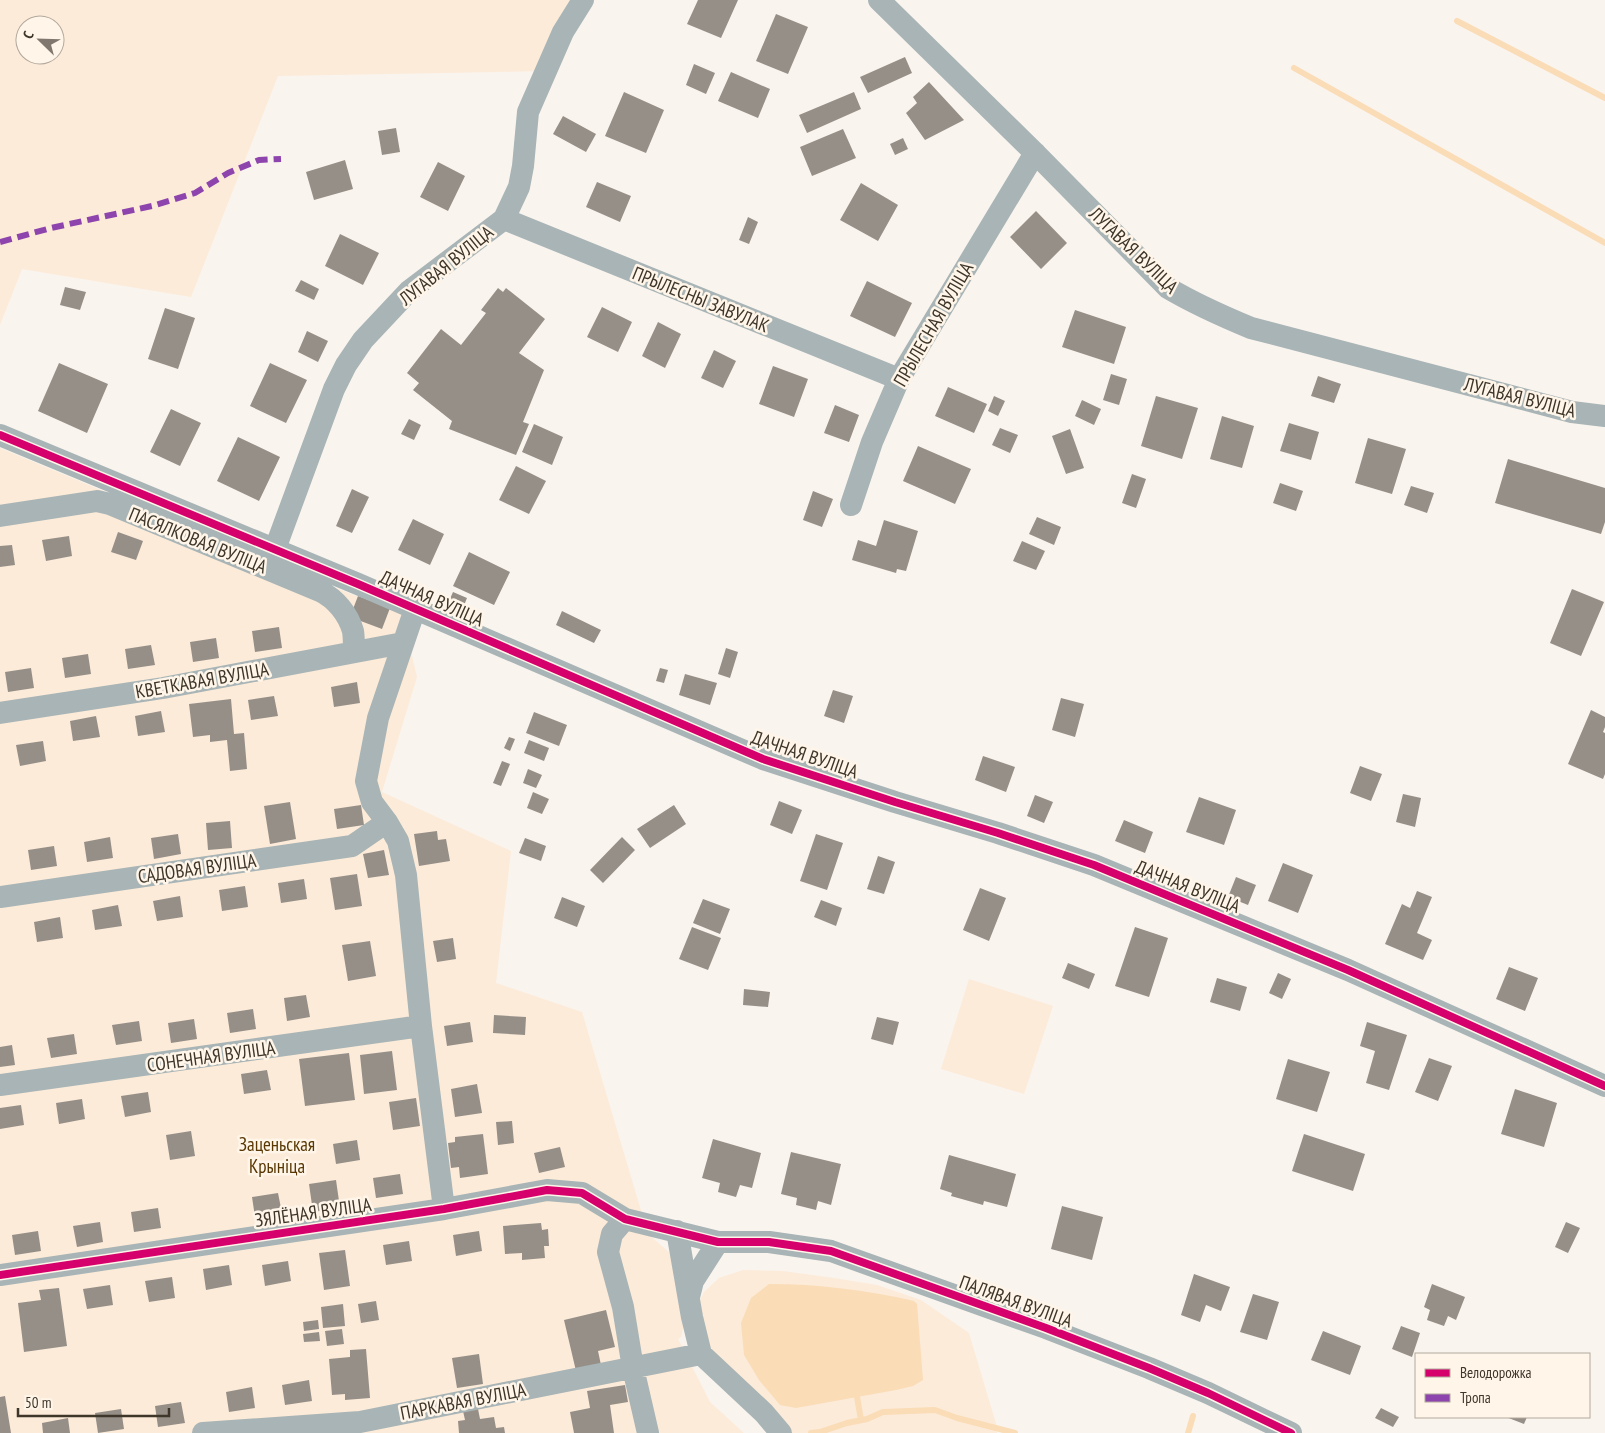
<svg xmlns="http://www.w3.org/2000/svg" width="1605" height="1433" font-family="'PT Sans Narrow',sans-serif">
  <rect width="100%" height="100%" fill="#faf4ee"/>
  <path fill="#fcebd9" fill-rule="evenodd" d="M0,0H583L545,71L278,76L191,297L22,269L0,325ZM25,25H55V55H25Z
    M0,448L351,594L420,618L411,652L417,677L382,792L511,851L496,983L582,1012L648,1234L677,1259L683,1328L681,1337L678,1339L710,1402L744,1433H0Z
    M969,979L1053,1006L1024,1094L941,1069Z
    M743,1270L783,1271L834,1278L877,1285L921,1300L969,1333L997,1427V1433H781L701,1354L692,1317L704,1292L719,1278Z"/>
  <path fill="#fadcb7" d="M769,1284C818,1284 866,1290 914,1301L917,1304L923,1380L913,1386L896,1390L796,1408L780,1405L759,1380L744,1355L741,1323L751,1298Z"/>
  <g fill="none" stroke-linecap="round" stroke-linejoin="round">
    <path stroke="#fadcb7" stroke-width="6" d="M1457,21L1605,98
      M1294,68L1605,243
      M857,1397L861,1420
      M811,1433L820,1432L847,1423L867,1419L883,1412L935,1410L957,1418L1015,1433
      M1188,1433L1193,1416"/>
  </g>
  <path fill="#968f88" d="M698,0H738L721,38L687,24Z
    M776,14L808,27L788,74L756,61Z
    M905,57L912,73L868,93L860,77Z
    M694,64L715,73L706,94L686,85Z
    M731,72L770,89L758,118L718,101Z
    M929,82L964,120L925,140L906,113L917,103L913,97Z
    M624,92L664,110L646,153L605,136Z
    M854,92L861,109L807,133L799,115Z
    M563,116L596,134L586,152L553,134Z
    M396,128L400,152L382,155L378,131Z
    M843,129L856,158L812,176L800,147Z
    M903,138L908,149L895,155L890,144Z
    M345,160L353,189L314,200L306,172Z
    M438,162L465,176L448,211L420,197Z
    M597,182L631,196L620,222L586,207Z
    M861,183L898,205L878,241L840,220Z
    M1036,211L1067,243L1041,269L1010,237Z
    M748,217L758,222L749,244L739,240Z
    M340,234L379,253L363,285L325,266Z
    M301,280L319,289L314,300L295,291Z
    M867,281L912,303L895,337L850,316Z
    M65,287L86,292L80,310L60,305Z
    M498,288L503,292L506,288L545,319L519,353L544,370L523,422L529,424L516,455L449,429L452,421L413,390L419,383L407,373L441,329L461,345L486,313L481,310Z
    M602,307L632,322L618,352L587,337Z
    M165,308L195,318L178,369L148,359Z
    M1075,310L1126,327L1114,364L1062,347Z
    M658,322L681,334L665,368L642,356Z
    M307,331L328,341L318,362L298,352Z
    M714,350L736,361L723,388L701,378Z
    M59,363L108,384L87,433L38,411Z
    M270,363L307,380L286,423L250,406Z
    M773,366L808,379L794,417L759,404Z
    M1111,374L1127,379L1119,405L1103,400Z
    M1318,376L1341,384L1334,403L1311,396Z
    M948,387L987,404L974,433L935,416Z
    M994,396L1005,401L998,416L988,411Z
    M1156,396L1198,408L1182,459L1141,446Z
    M1082,400L1101,409L1094,425L1075,416Z
    M835,405L859,415L849,442L824,433Z
    M171,409L201,423L180,466L150,452Z
    M1222,416L1254,426L1242,468L1210,459Z
    M409,419L421,425L414,440L401,434Z
    M1289,423L1319,432L1311,460L1280,451Z
    M534,424L563,437L552,465L522,452Z
    M1000,428L1018,435L1010,453L992,445Z
    M1070,429L1084,468L1066,474L1052,436Z
    M238,437L280,457L259,501L217,481Z
    M1368,438L1406,449L1392,494L1355,483Z
    M918,446L971,469L955,504L903,481Z
    M1508,459L1605,488V522L1601,534L1495,503Z
    M516,466L546,481L529,514L499,500Z
    M1132,474L1146,479L1136,508L1122,503Z
    M1280,483L1303,491L1296,511L1273,503Z
    M1411,486L1434,493L1427,513L1404,505Z
    M352,489L369,497L352,533L336,526Z
    M813,491L833,499L822,527L803,520Z
    M1037,517L1061,527L1054,545L1029,534Z
    M413,519L444,534L430,565L398,550Z
    M884,520L918,531L906,571L897,569L896,573L852,560L858,540L876,546Z
    M118,532L143,541L136,560L111,552Z
    M69,536L72,556L46,561L42,540Z
    M1022,541L1045,551L1036,570L1013,561Z
    M12,545L15,565L0,567V546Z
    M469,552L510,572L494,605L453,586Z
    M1572,589L1604,602L1581,656L1550,643Z
    M453,592L467,598L460,615L446,608Z
    M358,596L390,608L382,629L350,617Z
    M562,611L601,630L594,643L556,625Z
    M279,627L282,648L255,652L252,631Z
    M216,638L219,658L193,662L190,642Z
    M151,645L155,665L128,669L125,649Z
    M726,648L738,652L730,678L718,674Z
    M88,654L91,674L65,678L62,658Z
    M31,668L34,688L8,692L5,672Z
    M660,668L668,670L664,683L656,681Z
    M685,674L717,683L710,705L679,695Z
    M357,682L360,703L334,707L331,687Z
    M833,690L853,696L844,723L824,716Z
    M274,696L278,716L251,720L248,700Z
    M1061,698L1084,704L1075,737L1052,730Z
    M231,699L234,734L244,733L247,769L230,771L227,740L210,742V735L193,737L189,704Z
    M1591,710L1605,717V727L1603,732L1605,733V774L1603,779L1568,764Z
    M161,711L165,732L138,736L135,716Z
    M534,712L567,725L559,746L526,733Z
    M96,716L100,737L73,741L70,721Z
    M509,737L515,739L510,751L504,748Z
    M529,740L549,748L544,761L524,753Z
    M43,741L46,761L20,766L16,745Z
    M983,756L1015,767L1006,792L975,780Z
    M502,761L510,764L501,786L493,783Z
    M1360,766L1382,774L1371,801L1350,793Z
    M528,769L542,775L536,788L523,783Z
    M533,792L549,799L542,814L527,808Z
    M1403,794L1421,798L1415,827L1396,822Z
    M1035,795L1053,802L1044,823L1027,816Z
    M1199,797L1236,810L1224,845L1186,832Z
    M779,801L802,810L792,834L770,825Z
    M290,802L296,839L270,844L264,806Z
    M361,805L364,825L337,829L334,809Z
    M674,805L686,824L650,848L637,829Z
    M1124,820L1153,832L1145,853L1115,841Z
    M230,821L232,848L208,850L206,823Z
    M437,831L438,840L446,839L450,861L419,866L414,834Z
    M178,834L181,854L154,859L151,838Z
    M816,834L843,843L827,890L800,881Z
    M110,837L113,858L87,862L84,842Z
    M622,837L635,850L603,883L590,870Z
    M525,838L546,846L541,861L519,853Z
    M54,846L57,866L31,870L28,850Z
    M384,850L389,875L368,878L363,854Z
    M878,856L895,862L884,894L867,889Z
    M1283,863L1313,875L1298,913L1268,901Z
    M357,874L362,906L335,910L330,878Z
    M1236,877L1256,885L1248,905L1228,897Z
    M304,879L307,899L281,903L278,883Z
    M245,886L248,907L222,911L219,890Z
    M980,888L1006,898L989,941L963,930Z
    M1417,891L1432,897L1417,933L1432,940L1423,960L1385,944L1402,904L1410,908Z
    M180,896L183,917L157,921L153,901Z
    M562,897L585,906L577,927L554,918Z
    M703,899L730,909L720,934L693,923Z
    M821,900L842,908L836,926L814,917Z
    M118,905L122,926L95,930L92,910Z
    M60,917L63,938L37,942L34,922Z
    M692,927L721,938L708,970L679,959Z
    M1135,927L1168,938L1149,997L1115,986Z
    M453,938L456,959L437,962L433,941Z
    M370,941L376,976L348,981L342,945Z
    M1068,963L1095,974L1089,989L1062,978Z
    M1509,967L1538,978L1525,1011L1496,999Z
    M1278,973L1291,979L1282,999L1269,993Z
    M1217,978L1247,987L1240,1011L1210,1002Z
    M744,989L770,992L768,1007L743,1005Z
    M306,995L310,1017L287,1021L284,998Z
    M253,1009L256,1029L230,1033L227,1013Z
    M494,1015L526,1017L525,1035L493,1033Z
    M877,1017L899,1022L893,1045L871,1039Z
    M194,1019L197,1039L171,1043L168,1023Z
    M139,1021L142,1041L116,1045L112,1025Z
    M470,1022L473,1042L447,1046L444,1026Z
    M1367,1022L1407,1035L1389,1090L1366,1083L1375,1051L1360,1046Z
    M74,1034L77,1054L51,1058L47,1038Z
    M12,1045L15,1065L0,1067V1047Z
    M392,1051L397,1090L364,1094L360,1055Z
    M349,1053L355,1100L305,1106L299,1059Z
    M1429,1058L1452,1066L1438,1101L1415,1092Z
    M1288,1059L1330,1072L1317,1112L1276,1099Z
    M267,1070L271,1090L244,1094L241,1074Z
    M477,1084L482,1113L455,1117L451,1089Z
    M1515,1089L1557,1103L1544,1147L1501,1134Z
    M148,1092L151,1112L125,1117L121,1096Z
    M416,1098L420,1126L393,1130L389,1102Z
    M82,1099L85,1119L59,1124L56,1103Z
    M21,1105L24,1125L0,1129V1108Z
    M512,1121L514,1143L498,1145L496,1122Z
    M191,1131L195,1156L170,1160L166,1135Z
    M483,1134L488,1174L460,1178L459,1167L451,1168L448,1143L455,1142V1137Z
    M1304,1134L1365,1154L1353,1191L1292,1171Z
    M713,1139L761,1153L752,1188L740,1185L736,1197L718,1192L720,1183L702,1178Z
    M357,1140L360,1160L336,1164L333,1144Z
    M560,1147L565,1167L539,1173L534,1153Z
    M791,1152L841,1164L831,1205L818,1201L816,1210L796,1205L797,1198L781,1194Z
    M949,1155L1016,1174L1007,1207L984,1201L983,1205L951,1196L952,1193L940,1189Z
    M400,1174L403,1194L376,1198L373,1178Z
    M336,1180L340,1208L313,1212L309,1184Z
    M278,1193L282,1213L255,1217L252,1197Z
    M1062,1206L1103,1217L1092,1260L1051,1249Z
    M158,1208L161,1228L134,1232L131,1212Z
    M100,1222L103,1242L77,1247L73,1226Z
    M1566,1222L1580,1228L1568,1253L1555,1247Z
    M541,1223L542,1230L548,1229L549,1246H544L545,1258L522,1260V1253L505,1254L503,1226Z
    M38,1231L41,1251L15,1255L12,1235Z
    M479,1231L482,1251L456,1256L453,1235Z
    M409,1241L412,1261L386,1265L383,1245Z
    M345,1250L350,1286L324,1290L319,1253Z
    M288,1261L291,1281L265,1286L262,1265Z
    M229,1265L232,1285L206,1290L203,1269Z
    M1194,1274L1230,1287L1221,1311L1206,1305L1200,1322L1181,1315Z
    M172,1277L175,1298L149,1302L145,1281Z
    M1432,1284L1465,1297L1456,1320L1448,1316L1444,1326L1427,1320L1430,1310L1424,1307Z
    M110,1285L113,1305L87,1309L83,1289Z
    M59,1288L67,1346L24,1352L18,1303L41,1300L39,1290Z
    M1253,1294L1279,1302L1267,1340L1240,1332Z
    M376,1301L379,1320L361,1323L358,1304Z
    M343,1304L345,1326L323,1328L321,1307Z
    M606,1310L615,1347L598,1351L601,1365L576,1371L564,1320Z
    M318,1320L319,1329L304,1331L303,1322Z
    M1401,1326L1420,1333L1412,1357L1392,1349Z
    M342,1329L344,1344L327,1346L325,1331Z
    M1323,1331L1361,1346L1350,1375L1311,1360Z
    M319,1332L320,1341L304,1342L303,1334Z
    M366,1349L370,1398L345,1400V1394L332,1395L329,1359L350,1357V1350Z
    M479,1354L483,1384L457,1388L452,1358Z
    M309,1380L312,1401L285,1405L282,1385Z
    M625,1385L628,1402L610,1405L614,1433H574L570,1412L590,1408L587,1391Z
    M252,1387L255,1408L229,1412L226,1392Z
    M5,1396L11,1433H0V1397Z
    M181,1402L185,1423L158,1427L155,1406Z
    M1381,1408L1399,1417L1393,1427L1375,1418Z
    M121,1409L124,1429L98,1433L95,1413Z
    M478,1409L480,1419L494,1417L496,1428L504,1427L505,1433H459L458,1421L465,1420L463,1411Z
    M1506,1417H1527L1524,1424Z
    M68,1418L70,1433H43L42,1423Z"/>
  <g fill="none" stroke-linecap="round" stroke-linejoin="round">
    <path stroke="#a8b4b5" stroke-width="22" d="M879,0L1035,153L1168,288C1195,304 1222,316 1251,328L1572,412L1605,416
      M504,219L899,379
      M0,435L358,584L763,759L895,802L998,833L1094,865L1348,970L1605,1086
      M851,505L872,442L899,379L1035,153
      M0,516L97,501L110,504L320,591C336,599 348,614 353,631C354,637 354,645 354,652
      M275,549L334,389L346,365L363,340L409,291L504,219L519,187L523,166L528,112L563,32L583,0
      M415,609L378,718L366,781L372,802L387,822L398,841L406,875L421,1026L444,1209
      M0,713L163,688L403,643
      M0,897L352,846L387,822
      M0,1085L421,1026
      M625,1219L612,1234L608,1252L623,1307L633,1368L648,1433
      M677,1231L692,1317L701,1354L764,1413L781,1433
      M0,1275L444,1209L547,1190L582,1193L625,1219L718,1242H769L831,1251L1046,1328L1149,1368L1208,1393L1291,1433
      M689,1297L693,1281L718,1242
      M203,1433L360,1422L701,1354"/>
    <path stroke="#8e44ad" stroke-width="6" stroke-dasharray="12 6" stroke-linecap="butt" d="M0,242L51,228L152,206L195,193L228,173L259,160L281,159"/>
    <defs>
      <path id="cycleway" d="M0,435L358,584L763,759L895,802L998,833L1094,865L1348,970L1605,1086
        M0,1275L444,1209L547,1190L582,1193L625,1219L718,1242H769L831,1251L1046,1328L1149,1368L1208,1393L1291,1433"/>
    </defs>
    <use href="#cycleway" stroke="#fff5e9" stroke-width="11"/>
    <use href="#cycleway" stroke="#d6006c" stroke-width="8"/>
  </g>
  <g text-anchor="middle" dominant-baseline="central" stroke-width="5" stroke-linejoin="round" paint-order="stroke">
    <g font-size="19" fill="#3f362a" stroke="#fff5e9">
      <text transform="translate(1134 250) rotate(44)">ЛУГАВАЯ ВУЛІЦА</text>
      <text transform="translate(446 265) rotate(-39)">ЛУГАВАЯ ВУЛІЦА</text>
      <text transform="translate(701 299) rotate(22)">ПРЫЛЕСНЫ ЗАВУЛАК</text>
      <text transform="translate(933 324) rotate(-60)">ПРЫЛЕСНАЯ ВУЛІЦА</text>
      <text transform="translate(1520 397) rotate(14)">ЛУГАВАЯ ВУЛІЦА</text>
      <text transform="translate(198 540) rotate(22)">ПАСЯЛКОВАЯ ВУЛІЦА</text>
      <text transform="translate(432 598) rotate(24)">ДАЧНАЯ ВУЛІЦА</text>
      <text transform="translate(202 680) rotate(-10)">КВЕТКАВАЯ ВУЛІЦА</text>
      <text transform="translate(805 754) rotate(19)">ДАЧНАЯ ВУЛІЦА</text>
      <text transform="translate(197 868) rotate(-8)">САДОВАЯ ВУЛІЦА</text>
      <text transform="translate(1188 886) rotate(22)">ДАЧНАЯ ВУЛІЦА</text>
      <text transform="translate(211 1056) rotate(-8)">СОНЕЧНАЯ ВУЛІЦА</text>
      <text transform="translate(313 1212) rotate(-8)">ЗЯЛЁНАЯ ВУЛІЦА</text>
      <text transform="translate(1016 1301) rotate(20)">ПАЛЯВАЯ ВУЛІЦА</text>
      <text transform="translate(463 1401) rotate(-11)">ПАРКАВАЯ ВУЛІЦА</text>
    </g>
    <g font-size="19" fill="#593803" stroke="#fff5e9">
      <text x="277" y="1144">Заценьская<tspan x="277" dy="22">Крыніца</tspan></text>
    </g>
  </g>
  <rect x="1415" y="1353" width="175" height="65" fill="#fff5e9" stroke="#b2a99d"/>
  <rect x="1425" y="1369" width="25" height="8" fill="#d6006c" stroke="#b2a99d"/>
  <text x="1460" y="1378" font-size="15" fill="#3f362a">Велодорожка</text>
  <rect x="1425" y="1394" width="25" height="8" fill="#8e44ad" stroke="#b2a99d"/>
  <text x="1460" y="1403" font-size="15" fill="#3f362a">Тропа</text>
  <g transform="translate(40 40) rotate(293)"><circle r="24" fill="#fff5e9" stroke="#b2a99d"/>
  <path d="M0-4L9 19L0 12L-9 19Z" fill="#80786f"/>
  <text y="-8" font-size="14" font-weight="bold" text-anchor="middle" fill="#3f362a">С</text>
  </g>
  <path d="M18 1408v8h151v-8" fill="none" stroke="#3f362a" stroke-width="2.5"/>
  <text x="25" y="1408" font-size="15" fill="#3f362a" stroke="#fff5e9" stroke-width="4" paint-order="stroke">50 m</text>
</svg>
